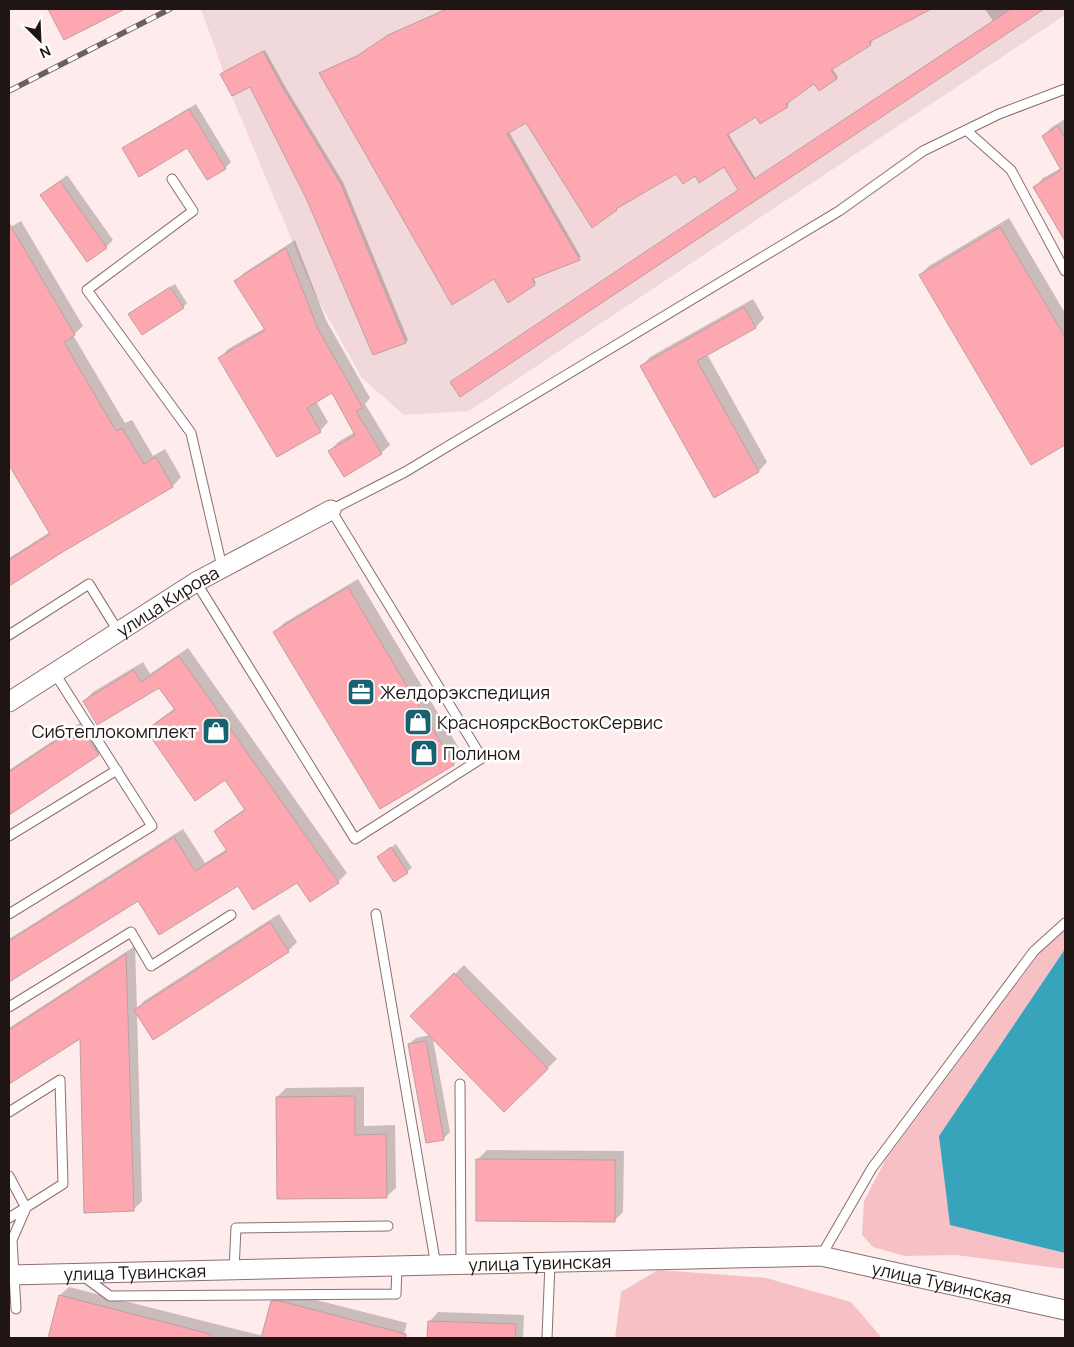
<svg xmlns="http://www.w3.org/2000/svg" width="1074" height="1347" font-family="Manrope,sans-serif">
  <rect width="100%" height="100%" fill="#feebec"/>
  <path fill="#f1d9db" d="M201,9H1065V15L469,411L404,415L362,378L313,291L233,99Z"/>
  <path fill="#f6c0c4" d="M1065,929V949L939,1136L1021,1241L1065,1253V1269L956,1255L905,1256L873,1247L862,1235L864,1201L886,1159L1050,939Z
    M658,1270L766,1278L851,1302L882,1338H615L621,1292Z"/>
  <path fill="#38a4bc" d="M1065,949V1253L950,1225L939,1136Z"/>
  <path fill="#0003" d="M49,9H121L65,39Z
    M447,9H926L870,40L872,43L870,44L832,68L838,77L836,78L815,83L787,101L789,104L787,106L756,115L728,133L756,179L993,21L985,9H1042L460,396L739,190L724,165L695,175L677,172L616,209L527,121L509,132L581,257L533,278L536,282L534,284L494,278L320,73L360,54L391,34Z
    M265,50L286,88L343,182L408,340L406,342L374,354L307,197L250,85L223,72Z
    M196,104L231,162L225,168L188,146L124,149L130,143Z
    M1065,119V239L1035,187L1043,178L1061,168L1043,136L1052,127Z
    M67,175L113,240L106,247L42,195Z
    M1009,218L1065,313V443L1032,463L920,275L929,266Z
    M21,221L83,326L73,335L125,423L132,420L153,456L165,449L181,477L173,486L60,552L9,585V558L50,532L9,463V228Z
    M295,240L326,320L370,398L365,404L390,445L381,453L330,451L338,442L355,432L333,391L316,401L328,422L320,431L220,358L228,349L265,328L236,281L244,273Z
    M175,284L187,303L183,307L134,310Z
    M753,299L764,318L756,327L707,354L767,462L759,471L715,496L642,366L650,357Z
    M358,579L463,755L454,764L380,808L275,632L284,623Z
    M188,648L347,873L338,882L297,881L238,884L138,899L9,981V939L183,829L205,863L227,849L215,831L224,823L246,808L225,779L147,730L156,722L175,708L160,686L84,701L93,692L143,662L150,674Z
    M89,717L107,745L98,754L9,813V770Z
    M396,844L412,868L394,881L378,857Z
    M279,914L297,942L288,951L137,1013L142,1201L133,1210L81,1037L9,1082V1028L135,946L137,1009L144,1001Z
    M464,965L557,1059L504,1110L433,1039L450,1132L444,1138L409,1044L416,1038L430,1035L412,1016Z
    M364,1087V1126L395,1125L396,1188L386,1197L277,1097L286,1088Z
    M487,1150L624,1151L623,1212L614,1221L478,1159Z
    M69,1287L263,1336L272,1302L281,1293H289L407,1323L403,1338H59L50,1336L60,1295Z
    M438,1312L524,1315L523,1338H429V1322Z"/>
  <path fill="#fda8b0" stroke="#bd9fa1" d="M48,9H125L64,40Z
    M447,9H931L869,42L871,45L831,70L837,79L819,91L814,84L786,104L788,107L760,124L756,117L727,135L754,179L1011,9H1044L460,397L450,382L738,190L724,167L699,183L695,176L683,184L676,174L616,209L617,210L592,228L526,123L507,134L580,260L532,279L535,285L508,303L494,279L452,305L319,73L357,56L388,35Z
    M263,51L284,90L341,184L406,343L373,355L306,198L250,87L232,96L220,74Z
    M189,109L226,169L207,180L187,148L139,177L122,148Z
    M1058,126L1065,138V241L1033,187L1061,170L1042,136Z
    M60,181L107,248L87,262L40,195Z
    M9,223L75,335L64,342L116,431L122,428L144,464L156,457L173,487L61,553L9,586V560L50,534L9,465Z
    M1000,227L1065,337V445L1031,465L919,275Z
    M286,248L318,329L363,408L356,411L382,454L344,477L328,451L355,435L332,393L307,408L321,432L277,457L218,358L265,330L234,281Z
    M170,287L184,308L142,335L128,314Z
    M744,307L756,328L697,361L759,472L714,498L640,366Z
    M348,587L454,765L380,809L273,632Z
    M179,656L339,883L310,902L297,883L253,910L238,886L159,935L138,901L9,982V941L174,837L195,871L227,851L214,831L245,810L225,780L195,801L146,730L175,710L159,688L97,725L83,701L134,670L141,682Z
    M79,725L99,755L9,815V772Z
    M391,847L408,873L394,882L377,857Z
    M270,922L289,952L153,1040L134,1010Z
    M126,954L134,1211L84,1213L80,1039L9,1084V1030Z
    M454,973L548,1069L504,1112L410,1016Z
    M426,1041L444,1140L426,1143L408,1044Z
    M355,1096V1135L386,1134L387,1198L277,1199L276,1097Z
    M476,1159L615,1160V1222L476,1221Z
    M59,1295L210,1334V1338H48Z
    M271,1301H280L406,1334V1338H261Z
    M428,1321L516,1324L515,1338H427Z"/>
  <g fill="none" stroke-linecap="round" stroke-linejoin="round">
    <defs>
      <path id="service" d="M966,130L1011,170L1065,271
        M172,179L193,211L87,290L191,433L222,567
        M196,582L355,839L482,758L331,510L405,472L839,211L923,151L999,114L1065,89
        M9,635L89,584L118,631
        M9,836L117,770
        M9,914L152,826L54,672
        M376,914L436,1266
        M9,1007L131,932L151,966L231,915
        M460,1084L461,1265
        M9,1112L60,1080L63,1184L9,1218
        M9,1176L26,1208
        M821,1256L872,1168L1034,951L1065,923
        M234,1270L236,1228L388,1226
        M83,1276L110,1296L396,1294L397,1267
        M16,1309L12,1240L26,1208
        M547,1338L550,1263"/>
      <g id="minor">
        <path id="s1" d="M9,702L196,582L331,510"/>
        <path id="s2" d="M9,1275L821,1256L1065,1310"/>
      </g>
    </defs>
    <use href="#service" stroke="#8b6f71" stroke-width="11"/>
    <use href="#minor" stroke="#8b6f71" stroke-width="21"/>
    <use href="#service" stroke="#fff" stroke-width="9"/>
    <use href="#minor" stroke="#fff" stroke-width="19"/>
    <defs>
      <path id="rail" d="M9,91L170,9"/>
    </defs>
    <use href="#rail" stroke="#6c5f5f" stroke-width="5.5"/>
    <use href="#rail" stroke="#fefefe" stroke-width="4" stroke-dasharray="11" stroke-linecap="butt"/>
  </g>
  <defs>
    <symbol id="office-square" viewBox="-11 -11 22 22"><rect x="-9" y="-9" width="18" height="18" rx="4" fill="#196171" stroke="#fefefe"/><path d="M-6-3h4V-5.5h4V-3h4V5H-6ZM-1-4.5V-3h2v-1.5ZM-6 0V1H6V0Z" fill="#fff"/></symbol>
    <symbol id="shop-square" viewBox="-11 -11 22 22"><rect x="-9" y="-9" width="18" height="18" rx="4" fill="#196171" stroke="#fefefe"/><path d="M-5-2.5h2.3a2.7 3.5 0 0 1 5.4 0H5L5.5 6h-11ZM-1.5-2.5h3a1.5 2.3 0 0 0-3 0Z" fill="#fff"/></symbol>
  </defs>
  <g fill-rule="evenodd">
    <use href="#office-square" x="345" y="676" width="32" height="32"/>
    <use href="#shop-square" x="402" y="706" width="32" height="32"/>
    <use href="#shop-square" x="200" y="715" width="32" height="32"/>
    <use href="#shop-square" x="408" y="737" width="32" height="32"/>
  </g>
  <g text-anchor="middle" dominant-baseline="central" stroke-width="5" stroke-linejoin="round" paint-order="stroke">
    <g font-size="18" fill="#1f1515" stroke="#fefefe">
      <text stroke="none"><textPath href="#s1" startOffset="188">улица Кирова</textPath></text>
      <text stroke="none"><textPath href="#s2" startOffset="531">улица Тувинская</textPath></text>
      <text stroke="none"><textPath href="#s2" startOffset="126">улица Тувинская</textPath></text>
      <text stroke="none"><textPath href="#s2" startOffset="936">улица Тувинская</textPath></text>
    </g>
    <g font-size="18" fill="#1f1515" stroke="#fefefe" text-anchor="start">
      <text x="380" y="692">Желдорэкспедиция</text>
      <text x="437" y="722">КрасноярскВостокСервис</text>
      <text x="197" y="731" text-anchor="end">Сибтеплокомплект</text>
      <text x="443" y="753">Полином</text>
    </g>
  </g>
  <rect width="1074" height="1347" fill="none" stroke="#1f1515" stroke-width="20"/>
  <g transform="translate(40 40) rotate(156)" stroke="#fefefe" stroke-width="4" paint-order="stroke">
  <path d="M0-4L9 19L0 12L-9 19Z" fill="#1f1515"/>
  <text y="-8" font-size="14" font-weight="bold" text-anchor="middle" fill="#1f1515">N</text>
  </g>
</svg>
